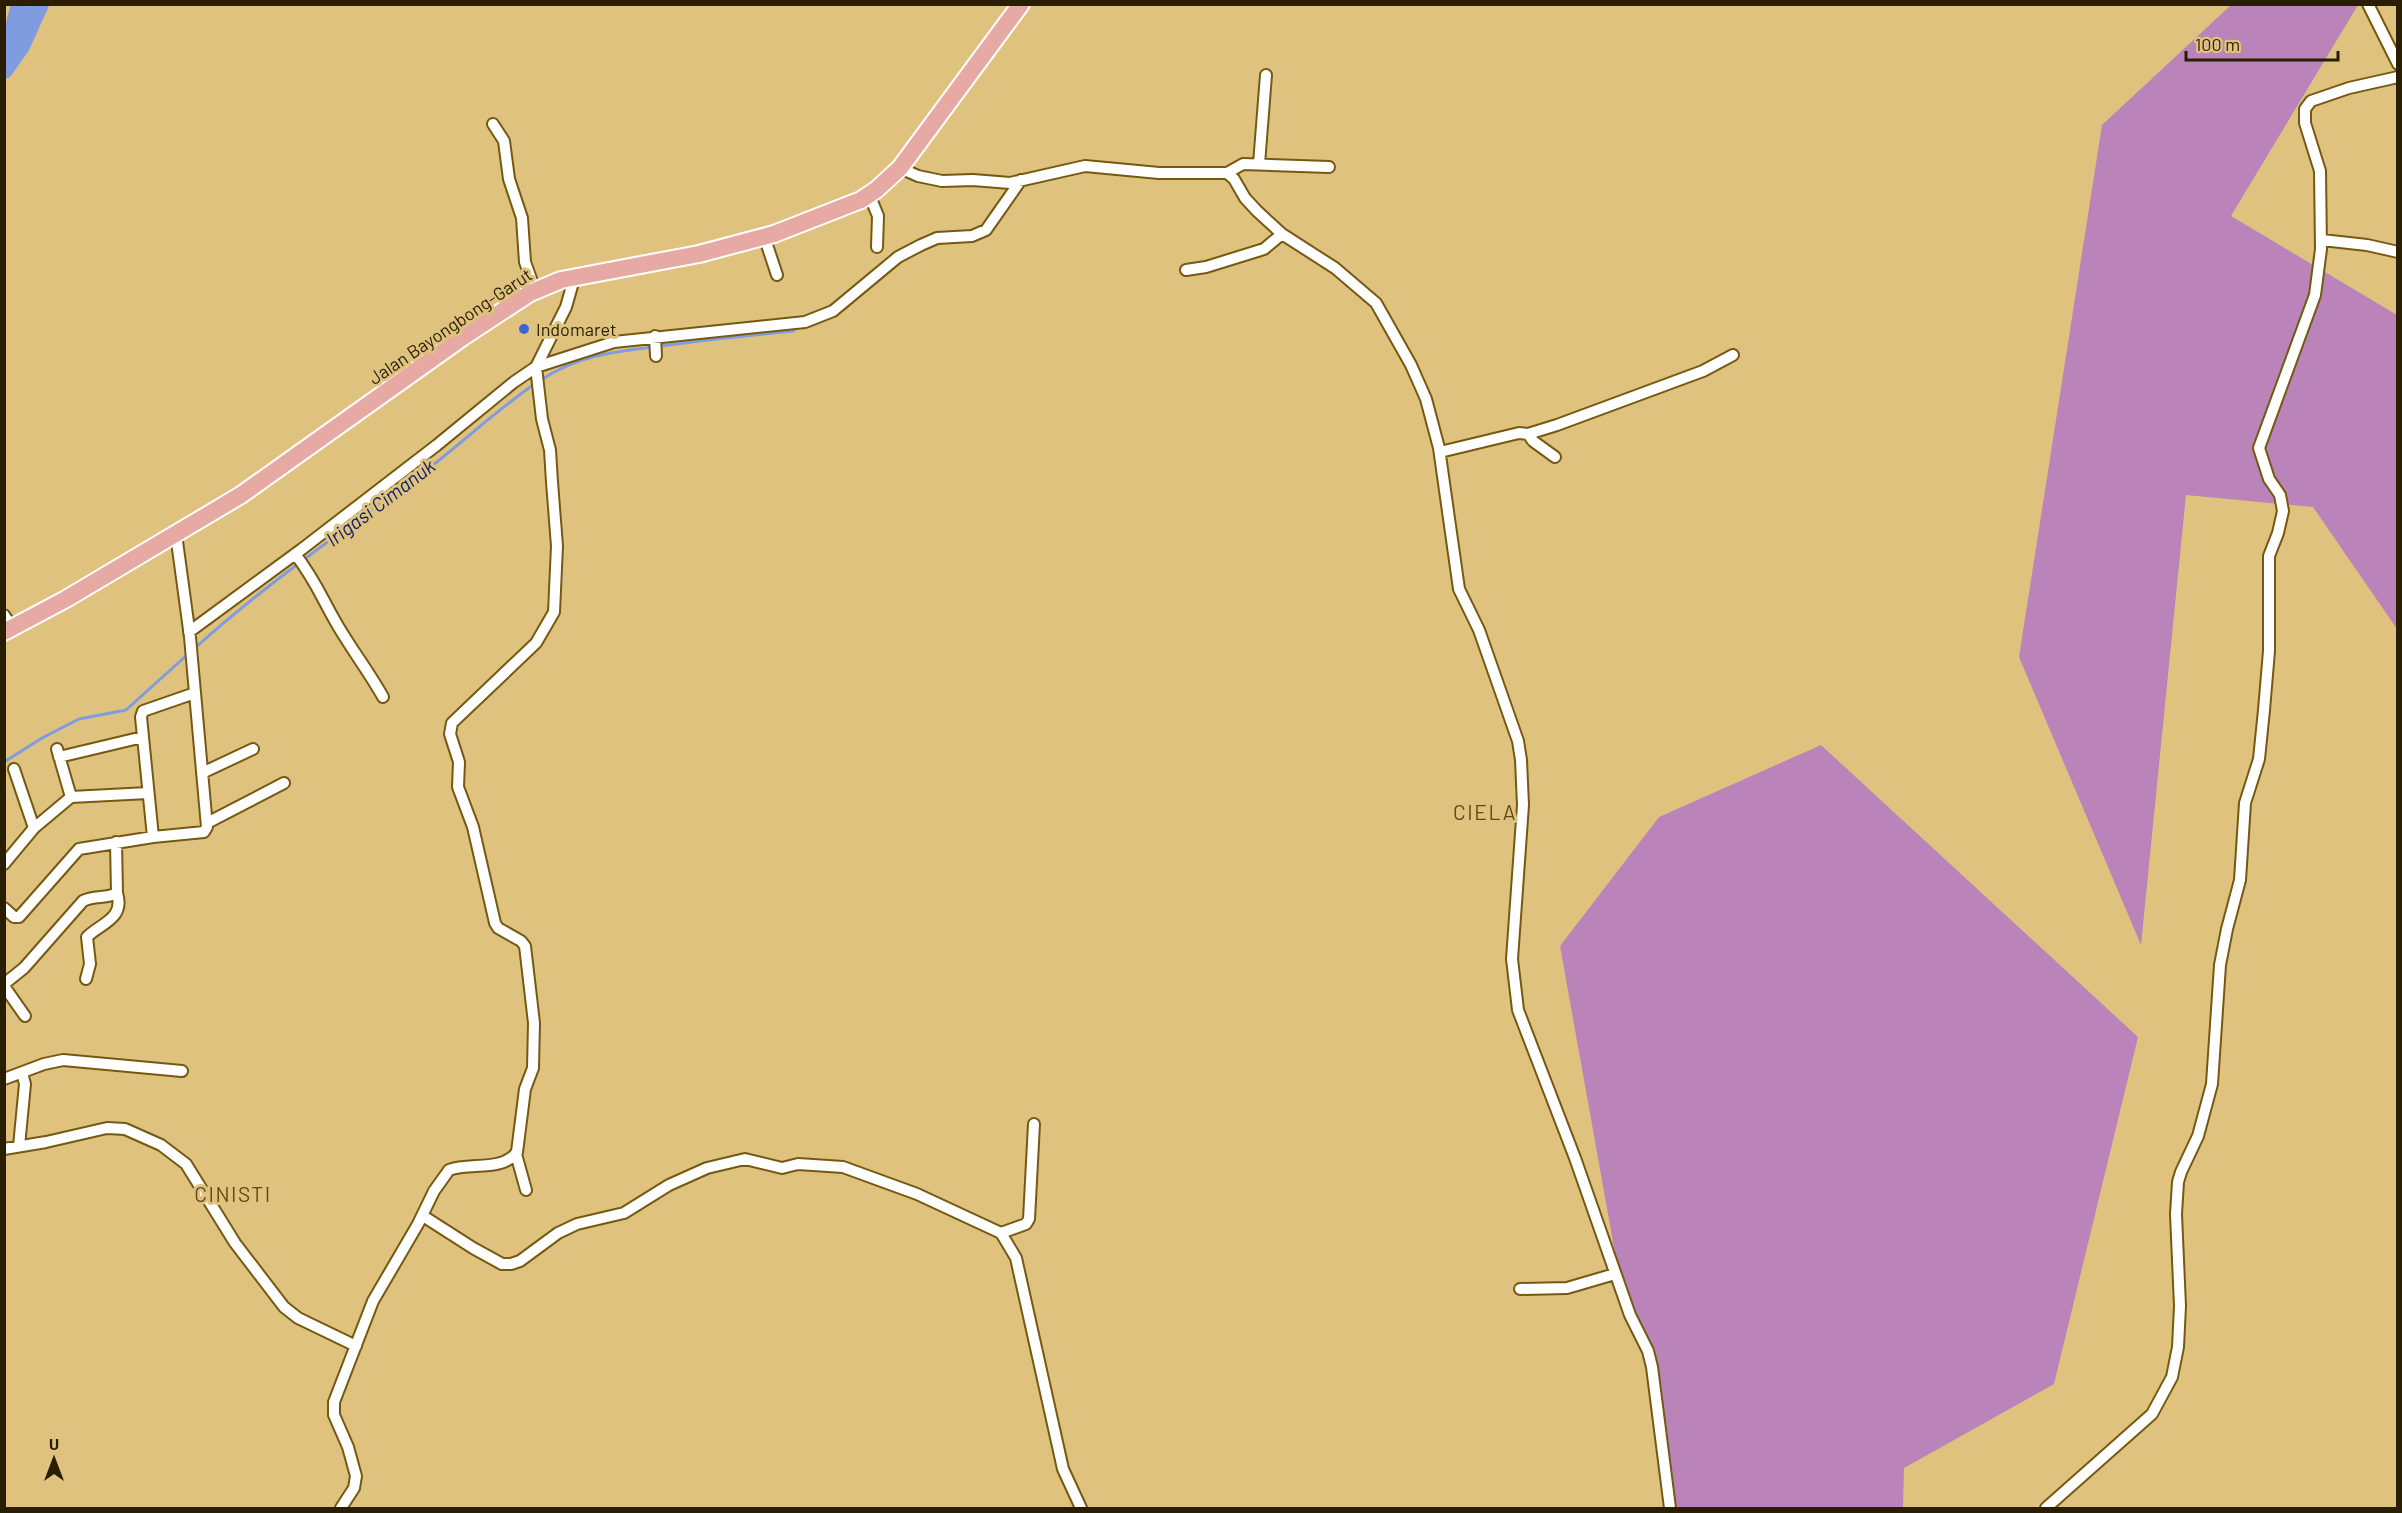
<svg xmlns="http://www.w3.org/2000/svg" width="2402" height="1513" font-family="Barlow,sans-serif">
  <rect width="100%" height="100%" fill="#e0c27f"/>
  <path fill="#ba84bb" d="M2231,5H2358L2231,216L2397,315V629L2313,507L2186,495L2141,945L2019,657L2102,125Z
    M1821,745L2138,1037L2054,1384L1904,1468L1903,1508H1669L1648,1351L1615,1253L1560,946L1659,817Z"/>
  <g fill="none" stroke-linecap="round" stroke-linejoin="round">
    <path stroke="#7f9ce0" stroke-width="3" d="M541,380C581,353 622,351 669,345C711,339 752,335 794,331
      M195,648C268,582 349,527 428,469C464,441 498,409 536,383
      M4,762L42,738L79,719L126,710L188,654"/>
    <path stroke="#7f9ce0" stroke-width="18" d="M4,49L10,43L20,4
      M4,70L21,46L40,4"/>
    <defs>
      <path id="street" d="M2368,4L2398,64
        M493,124L504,141L509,179L522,218L525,262L535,290
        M1259,164L1266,75
        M900,168L918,176L942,181L973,180L1010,183L1085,166L1159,173H1227L1234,179L1245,198L1257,211L1282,234L1335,268L1376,303L1411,365L1426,399L1439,448L1459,589L1479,630L1518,741L1521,760L1523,805L1512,959L1518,1010L1575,1158L1630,1315L1648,1351L1652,1367L1670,1508
        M1227,173L1243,164L1329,167
        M869,194L878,216L877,247
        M764,236L777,275
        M2322,240L2367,245L2398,252
        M1186,270L1206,267L1264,249L1282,234
        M655,336L656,356
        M1528,434L1557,425L1703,371L1733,355
        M1440,452L1519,433L1528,434L1533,441L1555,457
        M295,554C315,579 322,599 338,626C352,650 369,672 383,697
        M4,615L12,627
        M189,632L302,549L437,445L514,382L536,367L614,342L805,322L833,311L898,257L921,245L937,238L972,236L986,230L1021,180
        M57,749L71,797
        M59,757L143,737
        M14,769L34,828
        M202,773L253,749
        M207,823L284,783
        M153,837L141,717L143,711L195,693
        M4,864L34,828L71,797L148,793
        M4,908L14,917H19L79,849L153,837L204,832L207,827L190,637L176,534
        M86,979L90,964L87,937C101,923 125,919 117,893
        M4,984L24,968L83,901C94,895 107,899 117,893L116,842
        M4,986L25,1016
        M4,1079L44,1064L63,1060L182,1071
        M19,1146L25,1084L22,1073
        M4,1149L46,1142L107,1128L125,1129L161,1145L186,1164L235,1243L284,1307L298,1318L356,1346
        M516,1154L526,1190
        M423,1216L473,1248L502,1264H511L520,1261L558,1233L577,1224L624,1213L669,1185L707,1168L745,1159L782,1168L798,1164L843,1167L917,1194L1001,1233L1016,1258L1063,1469L1081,1508
        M1001,1233L1026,1224L1029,1219L1034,1124
        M1520,1289L1567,1288L1615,1274
        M341,1508L354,1488L356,1476L348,1447L334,1415V1402L373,1301L418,1224L434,1191L449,1170C470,1162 502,1172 517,1152L525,1089L533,1068L534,1023L525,946L521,941L498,928L495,923L473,827L458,787L459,762L450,734L452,723L536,643L554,612L557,546L552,482L550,450L542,419L536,367L566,307L574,279
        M2046,1508L2152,1414L2172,1377L2178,1347L2180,1306L2176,1214L2178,1182L2181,1172L2198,1136L2212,1084L2220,965L2227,929L2240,880L2245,803L2259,759L2264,710L2269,651V556L2278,533L2283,511L2280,495L2269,479L2259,448L2315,295L2321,249L2320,171L2305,123V109L2311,101L2349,88L2398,77"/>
      <path id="primary" d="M4,632L66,599L241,495L463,337L530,293L561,280L699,254L774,234L861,200L876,190L900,168L1021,4"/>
    </defs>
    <use href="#street" stroke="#755910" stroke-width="14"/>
    <use href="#primary" stroke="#fff" stroke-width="20"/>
    <use href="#street" stroke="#fff" stroke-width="10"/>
    <use href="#primary" stroke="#e7a9a4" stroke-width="16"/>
  </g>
  <circle fill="#3d64d6" stroke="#e0c27f" stroke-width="2" cx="524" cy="329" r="6"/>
  <g text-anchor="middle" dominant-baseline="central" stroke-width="6" stroke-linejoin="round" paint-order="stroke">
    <g font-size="18" fill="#291e02" stroke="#e0c27f">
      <text transform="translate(450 326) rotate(-34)">Jalan Bayongbong-Garut</text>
    </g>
    <g font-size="18" fill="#291e02" stroke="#e0c27f" text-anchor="start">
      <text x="536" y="329">Indomaret</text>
    </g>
    <g font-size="20" font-style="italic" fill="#0a1d6a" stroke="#e0c27f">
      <text transform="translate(380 502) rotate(-37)">Irigasi Cimanuk</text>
    </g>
    <g font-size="21" letter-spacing="1.5" fill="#604b18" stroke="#e0c27f">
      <text x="1485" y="811">CIELA</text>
      <text x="233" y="1193">CINISTI</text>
    </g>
  </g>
  <rect width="2402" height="1513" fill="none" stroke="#291e02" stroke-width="12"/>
  <g transform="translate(54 1459)" stroke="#e0c27f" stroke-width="4.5" paint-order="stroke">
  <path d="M0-4.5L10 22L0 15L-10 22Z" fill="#291e02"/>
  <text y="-9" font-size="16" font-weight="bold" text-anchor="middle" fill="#291e02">U</text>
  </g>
  <path d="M2186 51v9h152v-9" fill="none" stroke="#291e02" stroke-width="3"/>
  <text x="2195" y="51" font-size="18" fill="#291e02" stroke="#e0c27f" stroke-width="4.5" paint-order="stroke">100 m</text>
</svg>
